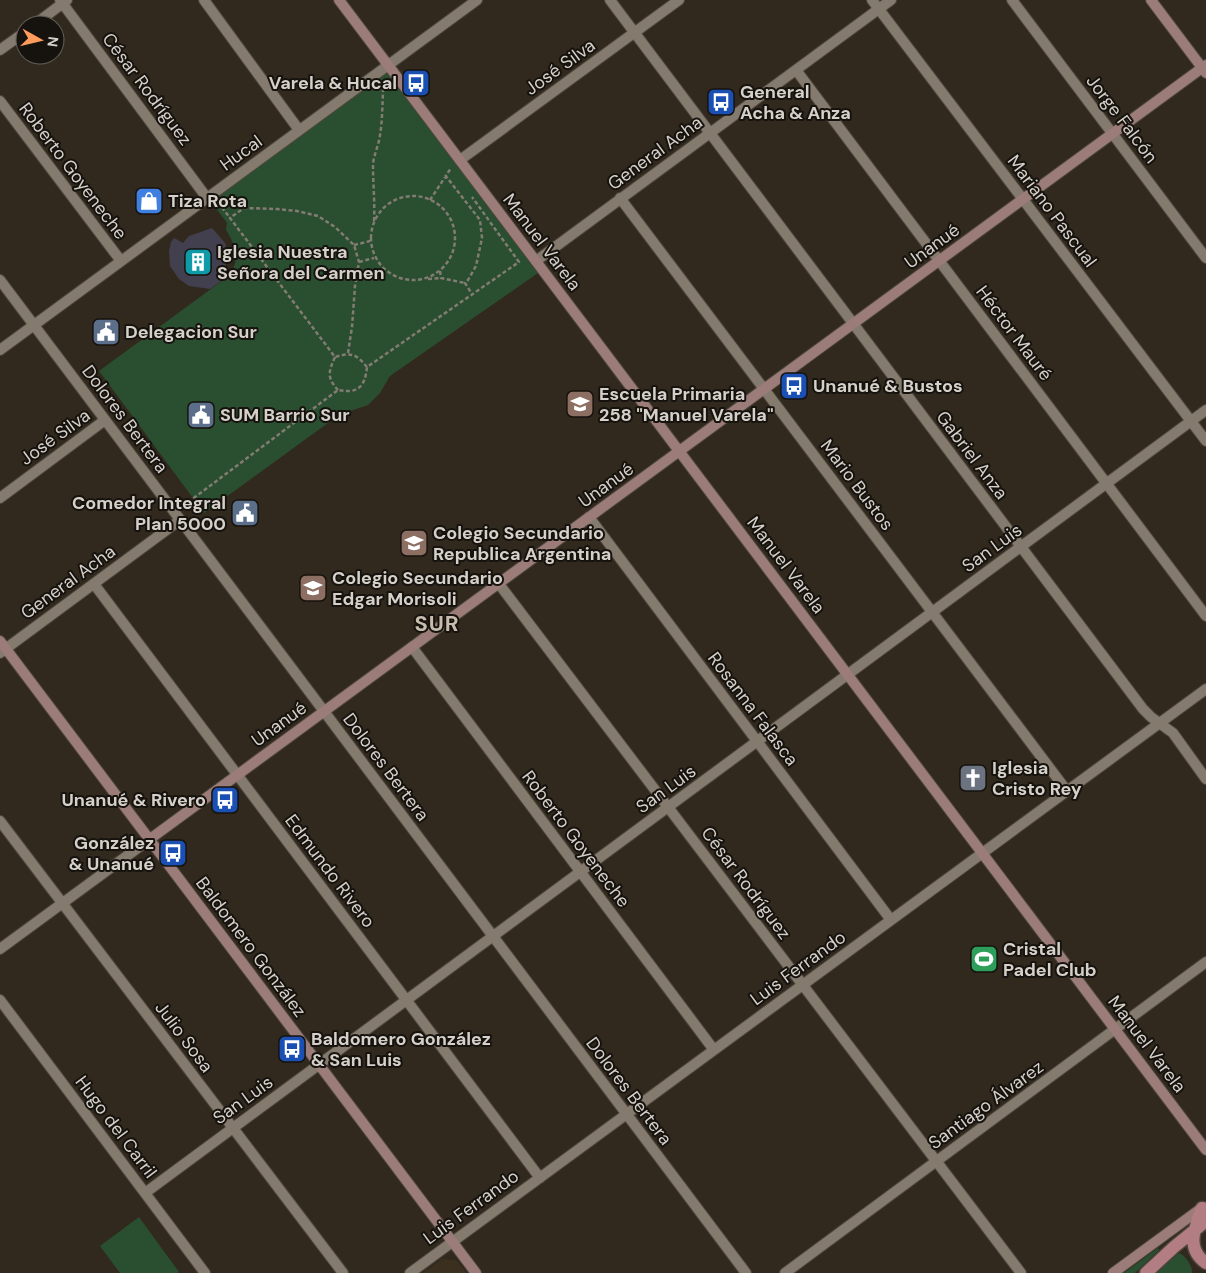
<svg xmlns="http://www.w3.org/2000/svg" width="1206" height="1273" font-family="'DM Sans',sans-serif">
  <rect width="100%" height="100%" fill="#31291e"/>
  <path fill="#3b301f" d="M442,1259L456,1260L466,1273H423Z"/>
  <path fill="#2a4e30" d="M386,69L538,273L390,376L380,393L368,405L339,415L204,513L99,371L230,275L229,273C242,261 234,242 226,230L227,223L209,199Z
    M139,1217L179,1272L177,1273H120L100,1246Z
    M1158,1248L1159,1250L1135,1273H1124Z
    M1179,1253C1185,1255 1193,1266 1192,1273H1156Z"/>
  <path fill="#42404e" d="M212,228L225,243L228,254L225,268L230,275L210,289L189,286L179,279L170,266L169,251L171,242L174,238L183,243L189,236Z"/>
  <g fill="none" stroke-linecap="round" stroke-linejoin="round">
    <defs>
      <path id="street" d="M60,0L207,198
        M204,0L299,130
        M610,0L1143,709L1151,717L1173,733L1206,779
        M872,0L1206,441
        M1012,0L1206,258
        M34,25L67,0
        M0,50L25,32
        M796,70L1206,616
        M0,101L121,261
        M460,160L679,0
        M620,198L1067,791
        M536,261L891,0
        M0,280L746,1273
        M0,350L477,0
        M0,498L105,420
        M589,517L891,920
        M94,584L540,1178
        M499,584L1021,1273
        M412,647L714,1050
        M0,653L180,520
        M0,821L343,1273
        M0,949L150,839
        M0,1000L205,1273
        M145,1193L1206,410
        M410,1273L1206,689
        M785,1273L1206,962"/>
      <path id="secondary" d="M339,0L1206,1150
        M1151,0L1206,73
        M0,641L476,1273
        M150,839L1206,65
        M1113,1273L1203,1207"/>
      <path id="primary" d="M1202,1208C1195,1228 1185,1248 1206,1263
        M1146,1273L1174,1247L1206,1221"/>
    </defs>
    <use href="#street" stroke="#4e473d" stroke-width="12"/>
    <use href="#secondary" stroke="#4e473d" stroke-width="12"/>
    <use href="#primary" stroke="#4e473d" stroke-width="15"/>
    <path stroke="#827c73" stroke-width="2.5" stroke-dasharray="4 2.5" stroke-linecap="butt" d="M445,175L480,220L482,238L476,266L468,280L465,283L472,294
      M371 238a42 42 0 1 1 84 0a42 42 0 1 1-84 0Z
      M430,200L451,168
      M218,202L230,218
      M374,221C375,202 373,184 373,166C373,156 379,145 380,135C383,117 382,99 384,80
      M354,245L370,241
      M359,262L374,258
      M440,271L441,278L465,283
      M428,279L441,278
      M348,353L352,327L355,286L359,262L354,245L335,227L318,216L297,211L277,209L244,208L230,218L335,357C352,352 356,354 367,367
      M335,357C329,371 326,377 338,390
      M183,506L338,390C358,394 365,387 367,367L519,262L472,197"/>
    <use href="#street" stroke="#847a6d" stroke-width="10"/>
    <use href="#secondary" stroke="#9b7c78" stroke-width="10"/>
    <use href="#primary" stroke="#b27e83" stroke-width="12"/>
  </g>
  <defs>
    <symbol id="bus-square" viewBox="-11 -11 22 22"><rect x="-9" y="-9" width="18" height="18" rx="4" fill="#1a4fb4" stroke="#16120e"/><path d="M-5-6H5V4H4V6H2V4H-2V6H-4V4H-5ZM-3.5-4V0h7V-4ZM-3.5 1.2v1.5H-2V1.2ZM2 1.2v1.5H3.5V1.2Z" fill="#fff"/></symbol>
    <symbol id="shop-square" viewBox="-11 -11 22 22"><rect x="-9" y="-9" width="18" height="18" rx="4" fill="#3f7fe0" stroke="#16120e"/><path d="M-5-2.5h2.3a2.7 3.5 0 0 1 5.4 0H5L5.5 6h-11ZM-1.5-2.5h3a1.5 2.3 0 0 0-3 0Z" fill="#fff"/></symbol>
    <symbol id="building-square" viewBox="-11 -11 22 22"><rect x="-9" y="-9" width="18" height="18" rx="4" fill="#0f9aa8" stroke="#16120e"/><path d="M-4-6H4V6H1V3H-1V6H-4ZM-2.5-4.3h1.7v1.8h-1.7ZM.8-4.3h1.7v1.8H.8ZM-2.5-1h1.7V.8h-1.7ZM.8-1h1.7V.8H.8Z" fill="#fff"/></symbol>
    <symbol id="civic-square" viewBox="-11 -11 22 22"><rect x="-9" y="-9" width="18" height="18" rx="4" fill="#5c6f8a" stroke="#16120e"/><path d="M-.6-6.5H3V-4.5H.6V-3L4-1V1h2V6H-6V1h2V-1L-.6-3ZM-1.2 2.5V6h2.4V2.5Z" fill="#fff"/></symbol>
    <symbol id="school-square" viewBox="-11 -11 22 22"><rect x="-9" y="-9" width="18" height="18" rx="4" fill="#8d6e63" stroke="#16120e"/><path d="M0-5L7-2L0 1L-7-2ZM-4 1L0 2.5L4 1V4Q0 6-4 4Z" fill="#fff"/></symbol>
    <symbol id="university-square" viewBox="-11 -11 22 22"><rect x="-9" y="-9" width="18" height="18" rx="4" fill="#8d6e63" stroke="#16120e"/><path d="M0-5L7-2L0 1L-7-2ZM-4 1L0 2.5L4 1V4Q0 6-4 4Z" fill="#fff"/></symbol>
    <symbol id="church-square" viewBox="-11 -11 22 22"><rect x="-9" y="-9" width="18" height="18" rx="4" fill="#6b7280" stroke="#16120e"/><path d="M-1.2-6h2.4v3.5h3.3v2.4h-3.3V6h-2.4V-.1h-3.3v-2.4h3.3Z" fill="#fff"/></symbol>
    <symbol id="stadium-square" viewBox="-11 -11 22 22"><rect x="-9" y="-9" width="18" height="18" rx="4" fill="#2e9e5b" stroke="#16120e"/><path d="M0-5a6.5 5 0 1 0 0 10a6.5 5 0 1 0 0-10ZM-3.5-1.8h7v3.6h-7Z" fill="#fff"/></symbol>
  </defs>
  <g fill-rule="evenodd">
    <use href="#bus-square" x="400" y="67" width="32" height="32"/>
    <use href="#bus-square" x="705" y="86" width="32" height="32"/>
    <use href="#shop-square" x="133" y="185" width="32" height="32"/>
    <use href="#building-square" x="182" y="246" width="32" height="32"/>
    <use href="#civic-square" x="90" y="316" width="32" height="32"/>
    <use href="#bus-square" x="778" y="370" width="32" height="32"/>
    <use href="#school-square" x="564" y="388" width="32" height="32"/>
    <use href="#civic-square" x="185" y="399" width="32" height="32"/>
    <use href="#civic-square" x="229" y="497" width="32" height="32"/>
    <use href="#university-square" x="398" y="527" width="32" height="32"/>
    <use href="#university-square" x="297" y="572" width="32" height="32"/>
    <use href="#church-square" x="957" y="762" width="32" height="32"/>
    <use href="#bus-square" x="209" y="784" width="32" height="32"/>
    <use href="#bus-square" x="157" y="837" width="32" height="32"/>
    <use href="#stadium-square" x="968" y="943" width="32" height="32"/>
    <use href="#bus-square" x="276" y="1033" width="32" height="32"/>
  </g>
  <g text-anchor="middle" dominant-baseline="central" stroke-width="4" stroke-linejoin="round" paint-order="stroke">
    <g font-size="18" fill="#d5d0c9" stroke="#16120e">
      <text transform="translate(560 67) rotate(-36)">José Silva</text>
      <text transform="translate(147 89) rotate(53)">César Rodríguez</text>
      <text transform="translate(1122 119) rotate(53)">Jorge Falcón</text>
      <text transform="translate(241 153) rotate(-36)">Hucal</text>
      <text transform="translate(655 153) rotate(-36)">General Acha</text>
      <text transform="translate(73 171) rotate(53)">Roberto Goyeneche</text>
      <text transform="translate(1052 211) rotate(53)">Mariano Pascual</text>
      <text transform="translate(542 242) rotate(53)">Manuel Varela</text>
      <text transform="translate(932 246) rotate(-36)">Unanué</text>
      <text transform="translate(1014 333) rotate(53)">Héctor Mauré</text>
      <text transform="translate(125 419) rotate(53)">Dolores Bertera</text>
      <text transform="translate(55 437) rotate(-36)">José Silva</text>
      <text transform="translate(972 455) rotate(53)">Gabriel Anza</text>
      <text transform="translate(606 485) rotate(-36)">Unanué</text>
      <text transform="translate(857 485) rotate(53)">Mario Bustos</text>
      <text transform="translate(992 548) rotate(-36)">San Luis</text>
      <text transform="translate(786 565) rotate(53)">Manuel Varela</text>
      <text transform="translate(68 582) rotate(-36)">General Acha</text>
      <text transform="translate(753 709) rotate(53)">Rosanna Falasca</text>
      <text transform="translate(279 724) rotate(-36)">Unanué</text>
      <text transform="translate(386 767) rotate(53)">Dolores Bertera</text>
      <text transform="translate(666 789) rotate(-36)">San Luis</text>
      <text transform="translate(576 839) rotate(53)">Roberto Goyeneche</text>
      <text transform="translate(330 871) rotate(53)">Edmundo Rivero</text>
      <text transform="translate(746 883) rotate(53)">César Rodríguez</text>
      <text transform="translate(251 947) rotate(53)">Baldomero González</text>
      <text transform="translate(798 968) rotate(-36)">Luis Ferrando</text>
      <text transform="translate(184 1037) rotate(53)">Julio Sosa</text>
      <text transform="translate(1147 1044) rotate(53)">Manuel Varela</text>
      <text transform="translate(629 1091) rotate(53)">Dolores Bertera</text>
      <text transform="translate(243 1100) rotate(-36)">San Luis</text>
      <text transform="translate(986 1105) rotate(-36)">Santiago Álvarez</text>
      <text transform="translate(116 1127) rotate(53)">Hugo del Carril</text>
      <text transform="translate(471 1207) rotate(-36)">Luis Ferrando</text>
    </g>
    <g font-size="18" font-weight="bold" fill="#d5d0c9" stroke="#16120e" text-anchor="start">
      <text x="397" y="83" text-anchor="end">Varela &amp; Hucal</text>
      <text x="740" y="92">General<tspan x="740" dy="21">Acha &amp; Anza</tspan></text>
      <text x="168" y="201">Tiza Rota</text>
      <text x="217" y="252">Iglesia Nuestra<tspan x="217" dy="21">Señora del Carmen</tspan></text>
      <text x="125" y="332">Delegacion Sur</text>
      <text x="813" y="386">Unanué &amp; Bustos</text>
      <text x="599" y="394">Escuela Primaria<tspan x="599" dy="21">258 "Manuel Varela"</tspan></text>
      <text x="220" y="415">SUM Barrio Sur</text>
      <text x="226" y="503" text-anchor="end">Comedor Integral<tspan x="226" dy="21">Plan 5000</tspan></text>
      <text x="433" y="533">Colegio Secundario<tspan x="433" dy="21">Republica Argentina</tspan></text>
      <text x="332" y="578">Colegio Secundario<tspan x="332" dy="21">Edgar Morisoli</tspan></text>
      <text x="992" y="768">Iglesia<tspan x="992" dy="21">Cristo Rey</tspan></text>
      <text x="206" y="800" text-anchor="end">Unanué &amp; Rivero</text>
      <text x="154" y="843" text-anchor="end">González<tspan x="154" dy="21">&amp; Unanué</tspan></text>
      <text x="1003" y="949">Cristal<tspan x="1003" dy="21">Padel Club</tspan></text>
      <text x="311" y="1039">Baldomero González<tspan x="311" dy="21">&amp; San Luis</tspan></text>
    </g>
    <g font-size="22" font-weight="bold" letter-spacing="1" fill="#c7bdaf" stroke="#16120e">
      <text x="437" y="623">SUR</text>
    </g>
  </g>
  <g transform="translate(40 40) rotate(98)"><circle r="24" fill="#16120e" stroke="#625e59"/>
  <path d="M0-4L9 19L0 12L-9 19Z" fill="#ff9b5b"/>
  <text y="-8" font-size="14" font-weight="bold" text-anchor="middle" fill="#d5d0c9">N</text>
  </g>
</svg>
